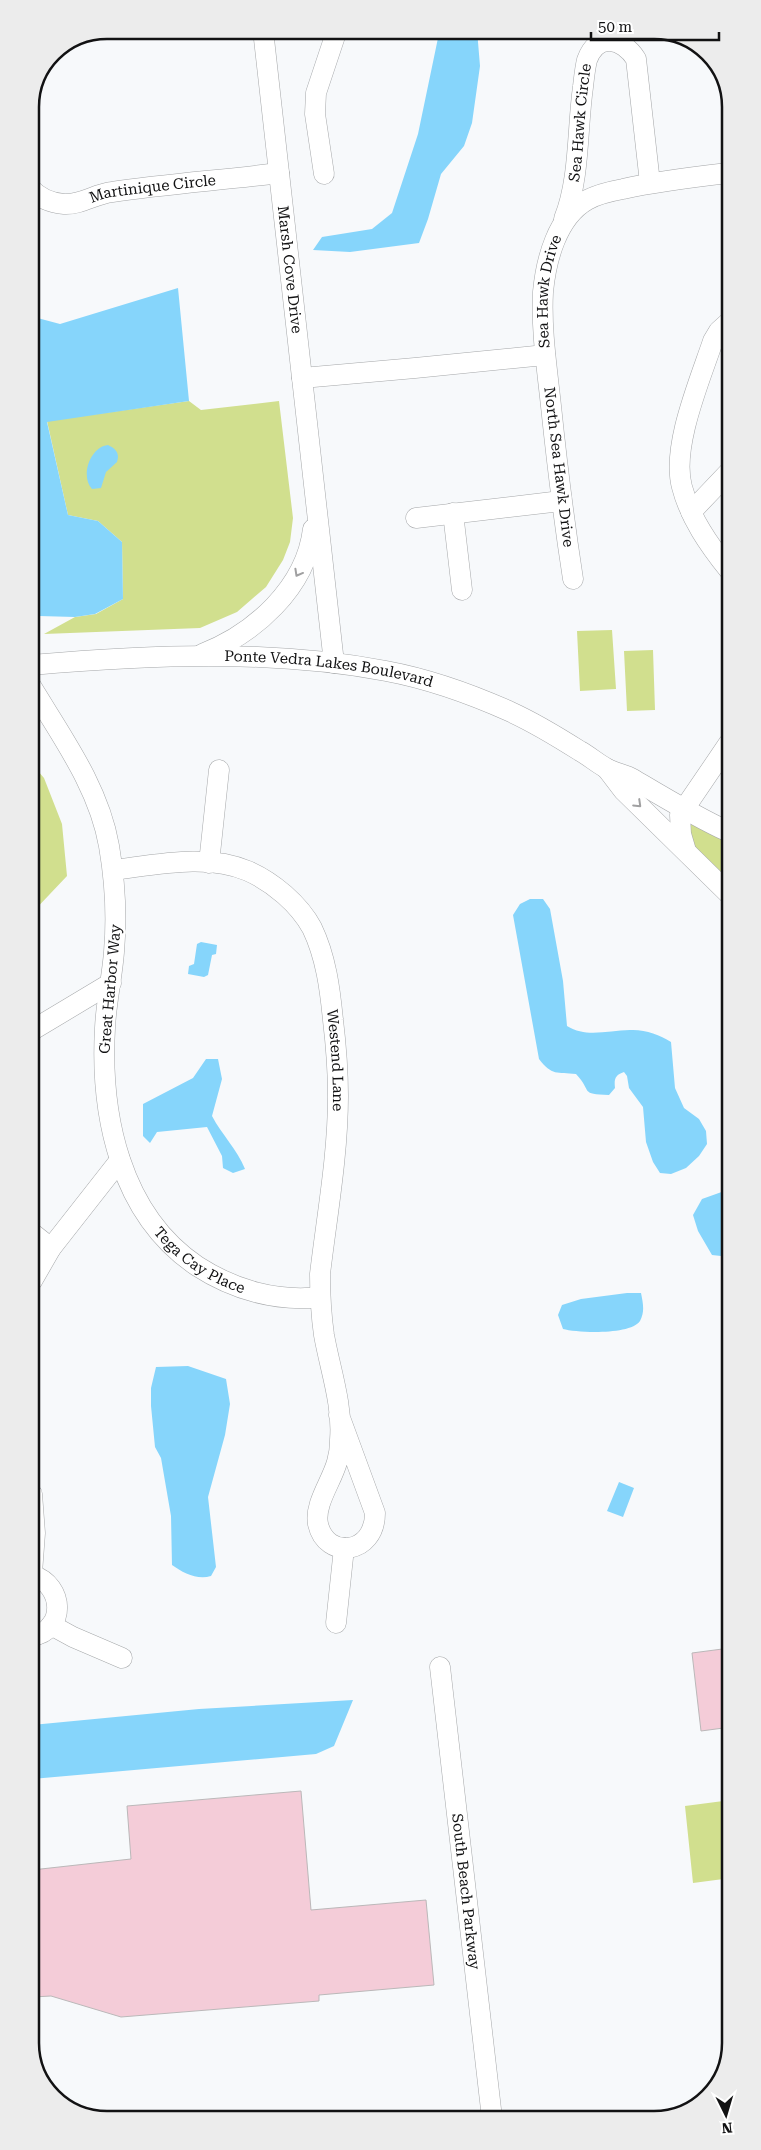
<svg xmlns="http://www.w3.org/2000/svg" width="761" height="2150" font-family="'Roboto Serif',serif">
  <rect width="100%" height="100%" fill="#f7f9fb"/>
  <path fill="#d1df8e" d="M189,401L201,410L279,401L293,518L290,542L283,560L266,587L237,612L200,628L44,634L75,617L96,614L123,599L122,542L98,521L68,515L47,421Z
    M612,630L616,689L580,691L577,631Z
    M653,650L655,710L627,711L624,651Z
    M31,763L44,778L62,824L67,876L31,914Z
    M688,818L729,839V885L692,845Z
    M731,1800V1878L693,1883L685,1806Z"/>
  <path fill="#86d5fb" d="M442,30H477L480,66L472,123L464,146L441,174L428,219L419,243L350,252L313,250L322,237L372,229L392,213L418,134L438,38Z
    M178,288L189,401L47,422L68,515L98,521L122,542L123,599L95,614L75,617L39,616L31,582L30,316L60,324Z
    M108,445C116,449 120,453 117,462L106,472L101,488L92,489C80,476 90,447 108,445Z
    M530,899H543L550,909L563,981L567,1026C588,1039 611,1029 633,1030C647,1030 660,1035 671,1042L675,1088L684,1108L699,1119L706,1131L707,1144L699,1156L686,1168L671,1174L660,1173L653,1162L646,1142L643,1107L629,1088L627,1076L624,1072C615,1075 614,1079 615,1088L609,1095C579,1094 593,1092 576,1074C557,1072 552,1076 539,1059L513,915L520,904Z
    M201,942L217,945L216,954L212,955L208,975L204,977L188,974L189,966L194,964L197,944Z
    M206,1059H218L222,1079L212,1116C222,1135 237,1149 245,1169L233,1173L223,1168L222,1156L207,1127L157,1132L150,1143L143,1136V1104L193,1078Z
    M730,1189V1257L712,1255L698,1231L693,1215L702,1199Z
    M627,1293H641C643,1303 645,1312 640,1321C631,1335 578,1333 563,1329L558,1315L562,1305L581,1299Z
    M188,1366L226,1379L230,1404L225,1435L208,1497L216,1567L211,1576C197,1580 183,1573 172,1565L171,1516L161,1458L155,1447L151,1406V1388L156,1367Z
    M619,1482L634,1488L623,1517L607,1511Z
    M353,1700L334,1746L316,1754L32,1779V1725L199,1709Z"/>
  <path fill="#f4ccd8" stroke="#bbb8b9" d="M730,1648L731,1727L701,1731L692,1653Z
    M301,1791L311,1910L426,1900L434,1985L319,1995V2001L121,2017L51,1996L33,1997L32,1870L131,1859L127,1806Z"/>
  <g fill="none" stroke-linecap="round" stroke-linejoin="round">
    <defs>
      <g id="street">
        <path id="s1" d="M263,30L334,663"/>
        <path d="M324,174L315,114L316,93L337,30"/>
        <path id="s2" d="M30,188C39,198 51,203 64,204C81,205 95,194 112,192C167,184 223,180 279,173"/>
        <path id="s3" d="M564,219C580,179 577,129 583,87C584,78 585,68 587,60C597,32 623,38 636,59L650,183"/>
        <path d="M729,322L719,331L713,341C700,380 671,447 682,487C690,518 709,545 729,570"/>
        <path d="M302,378L415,368L545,355"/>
        <path d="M691,512L729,472"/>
        <path d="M453,513L462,590"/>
        <path d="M416,518L561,501"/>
        <path id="s4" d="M573,579C564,521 557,464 551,406C547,368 541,330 543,292C546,260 557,217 587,200C598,194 612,191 623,189C658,181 693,177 728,173"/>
        <path d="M202,654C254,634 306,588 313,529"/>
        <path id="s5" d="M31,665C148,655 270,649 386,671C429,679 471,694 511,712C535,723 558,737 580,751C589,756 597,763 606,768C614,773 625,774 633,779C665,798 696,817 729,832"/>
        <path id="s6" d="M31,686C61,736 99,787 109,846C115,881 117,917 114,952C112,978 106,1003 105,1028C100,1115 120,1214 197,1266C234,1290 277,1302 320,1297"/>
        <path d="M607,769L623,790L729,894"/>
        <path d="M686,851L681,834L680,815L729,743"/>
        <path d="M209,863L219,770"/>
        <path id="s7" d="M113,870C155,865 207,853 248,871C273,882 299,904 312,928C326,957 330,989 333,1020C336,1045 338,1071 338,1096C338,1155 327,1215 320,1274C320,1294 321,1314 324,1335C330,1369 343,1405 340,1440C340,1447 339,1455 337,1462C332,1481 314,1504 318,1524C326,1560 375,1555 375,1513L339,1415"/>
        <path d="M31,1031L111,983"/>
        <path d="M32,1233L51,1248"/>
        <path d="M32,1281L51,1248L120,1160"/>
        <path d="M32,1494L35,1533L32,1573"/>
        <path d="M32,1575C65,1585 66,1631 32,1636"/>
        <path d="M336,1623L344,1548"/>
        <path d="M51,1625L73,1637L122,1658"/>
        <path id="s8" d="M440,1667L492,2118"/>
      </g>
    </defs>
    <use href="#street" stroke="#a5a7a9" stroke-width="21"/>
    <use href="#street" stroke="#fff" stroke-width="20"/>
  </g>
  <defs><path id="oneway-chevron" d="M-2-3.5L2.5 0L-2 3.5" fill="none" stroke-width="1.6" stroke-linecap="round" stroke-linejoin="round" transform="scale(1.25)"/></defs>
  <g stroke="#a0a0a1">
    <use href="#oneway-chevron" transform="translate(298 573) rotate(119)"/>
    <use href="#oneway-chevron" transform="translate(638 804) rotate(44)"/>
  </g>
  <g text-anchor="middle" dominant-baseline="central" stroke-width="5" stroke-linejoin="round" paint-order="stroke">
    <g font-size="15" fill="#121213" stroke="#fff">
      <text stroke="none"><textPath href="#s3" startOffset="98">Sea Hawk Circle</textPath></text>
      <text stroke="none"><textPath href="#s2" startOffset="129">Martinique Circle</textPath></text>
      <text stroke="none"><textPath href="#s1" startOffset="241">Marsh Cove Drive</textPath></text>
      <text stroke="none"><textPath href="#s4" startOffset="290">Sea Hawk Drive</textPath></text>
      <text transform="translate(559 467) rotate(83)">North Sea Hawk Drive</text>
      <text stroke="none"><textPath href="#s5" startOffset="299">Ponte Vedra Lakes Boulevard</textPath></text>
      <text transform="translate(110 989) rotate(-85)">Great Harbor Way</text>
      <text stroke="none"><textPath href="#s7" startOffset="359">Westend Lane</textPath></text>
      <text stroke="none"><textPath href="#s6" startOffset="628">Tega Cay Place</textPath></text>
      <text stroke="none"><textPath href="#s8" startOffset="226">South Beach Parkway</textPath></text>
    </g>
  </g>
  <path d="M0 0H761V2150H0ZM107 39H654A68 68 0 0 1 722 107V2043A68 68 0 0 1 654 2111H107A68 68 0 0 1 39 2043V107A68 68 0 0 1 107 39Z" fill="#ececec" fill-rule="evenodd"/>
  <path fill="none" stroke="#121213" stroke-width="2.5" d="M107 39H654A68 68 0 0 1 722 107V2043A68 68 0 0 1 654 2111H107A68 68 0 0 1 39 2043V107A68 68 0 0 1 107 39Z"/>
  <g transform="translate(726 2115) rotate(175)" stroke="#ffffff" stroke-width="4" paint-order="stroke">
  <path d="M0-4L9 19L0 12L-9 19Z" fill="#121213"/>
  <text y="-8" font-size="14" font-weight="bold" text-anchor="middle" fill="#121213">N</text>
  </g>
  <path d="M591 32v8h128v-8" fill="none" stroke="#121213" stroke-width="2.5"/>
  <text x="598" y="32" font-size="15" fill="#121213" stroke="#ffffff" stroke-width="4" paint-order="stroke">50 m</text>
</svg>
